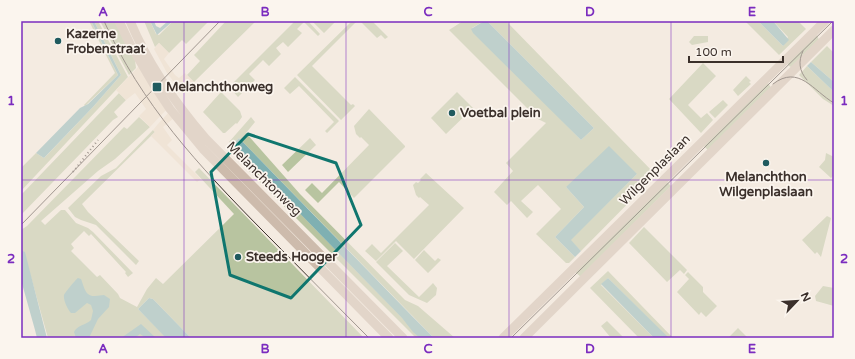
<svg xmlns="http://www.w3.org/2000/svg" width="855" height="359" font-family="'Varela Round',sans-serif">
  <rect width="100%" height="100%" fill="#f4ebe1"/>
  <path fill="#b8c4a0" d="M89,21H91L118,75L85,106L84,105L115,73Z
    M94,21H98L128,77L21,191V168L36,153L44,158L49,153L93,107L121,75Z
    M100,21H115L135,60L136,68L129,75Z
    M144,21H150L156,34L159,35L173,21H209L186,44L182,40L169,53L159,43L155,47Z
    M226,21H256L194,82L187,75L200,61L194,55L196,53Z
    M295,21H308L320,34L318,36L304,22L297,29L302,33L288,47L283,42L276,48L281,54L269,66L263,60L249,74L255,80L238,97L229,87Z
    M312,21H336L324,33Z
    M352,21L356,22L312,66L351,105L353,104L355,106L341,120L297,75Z
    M360,21H372L388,37L385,39L381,35L377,38Z
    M463,21H484L472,28L581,140L594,128L487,21H506L656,175L581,251L570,240L637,174L566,187L584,207L555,237L575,257L569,263H566L536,234L561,209L538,185L521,201L533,212L527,218L511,201L507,205L494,192L513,171L506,163L546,123L538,119L449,30Z
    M745,21H758L783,46L788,37L773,21H798L806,29L779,55Z
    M817,35L819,40L793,68L789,66L787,63Z
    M694,36H708V42L692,45L689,42Z
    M827,46L834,53V82L811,62Z
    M703,63L716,76L688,105L701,118L707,113L713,120L701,133L669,99Z
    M807,66L834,92V106L823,99L799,75Z
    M776,75L768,83L772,89L709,151L703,145Z
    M746,76L751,81L749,82L751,84L738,96L733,90Z
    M295,77L339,121L327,133L325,131L334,122L299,86L290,94L284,88Z
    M221,92L240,111L242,117L237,124L236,123L225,133H223L203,112Z
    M457,92L473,108L446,134L431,118Z
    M119,93L126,100L114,112L118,117L113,120L21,215V195Z
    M723,100L728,105L715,118L709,112Z
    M369,109L405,146V147L354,198L339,182L318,203L305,190L312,183L322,193L369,145L361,137L360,138L356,134L354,126Z
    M139,117L150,127L115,159L98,171L41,221L45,225L61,210H65L76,223L88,228L93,232L133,273L128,277L125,273L126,272L91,234L89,236L84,231L71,244L74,248L71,251L97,277L100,275L118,294L120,298L137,307L147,289L156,278L163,284L234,214L195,172L199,168L364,338H191L153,299L149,298L138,309L167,338H48L24,252L21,250V230L27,226L124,127L127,129Z
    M251,117L255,122L246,133L300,194L405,300L418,306L455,338H434L239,138L233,145L234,146L422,338H416L249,171L229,142Z
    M153,130L155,132L82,204L88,212L139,261L136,265L96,225L81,220L75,217L68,208L101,176L116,168Z
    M310,138L316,145L288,172L282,165Z
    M826,153L834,157V175L831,178L819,167L825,160Z
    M426,173L464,208L414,259L396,241L376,261L365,251L372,244L381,253L429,205L420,197L419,198L416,195L413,185L416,182L418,183L421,180L420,179Z
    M667,182L671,186L581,277L575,272Z
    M827,216L831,218L821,257L817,252L815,254L802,240Z
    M644,227L687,270L684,274L680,270L667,282L629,243Z
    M395,243L403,251L387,266L419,297L433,283L437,288L436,295L427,303L409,295L376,262Z
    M424,250L435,261L438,258L441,260L428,273L415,260Z
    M608,271L673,338H668L608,278L601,285L654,338H639L590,288Z
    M688,272L703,287V292L717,306L706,317L701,312L699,315L677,292L689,279L685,275Z
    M823,286L834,288V306L816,301L815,296Z
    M607,321L624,338H611L601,326Z
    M738,328L748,338H728Z"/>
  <path fill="#ecdcc8" d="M159,43L169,53L164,59L175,75L179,78L185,73L194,82L185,91H181L167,73L154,49Z
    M139,66L167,109L150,127L139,116L146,109L135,93L126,100L116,90Z
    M169,112L174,118L163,127L172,140L167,145L201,179L197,182L151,136L155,132L153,130L158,124Z"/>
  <path fill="#7fb0b2" d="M91,21H94L121,75L93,107L44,158L36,153L80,108L88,104L118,75Z
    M150,21H154L156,26L160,28L168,21H173L157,35Z
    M484,21H487L594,128L581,140L473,33L471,29Z
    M758,21H773L789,40L783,46Z
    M811,62L834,82V92L807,66Z
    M239,138L412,316L434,338H420L413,332L402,318L234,146L233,144Z
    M609,146L637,174L571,240L581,251L575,257L555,237L584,207L566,187Z
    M21,250L25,252L47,338H37L35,330L21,280Z
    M78,278L81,279C84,286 85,297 95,296C98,296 101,295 104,295L110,299L109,307L98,319L89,338H76L74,332C77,325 86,325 91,320L93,311L91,305L87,303L75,313H71C68,310 63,300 64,295C64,294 76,279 78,278Z
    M608,278L669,338H654L601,284Z
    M149,298L153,299L191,338H166L138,309Z
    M141,324L156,338H146L140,334L136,337L137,338H121Z"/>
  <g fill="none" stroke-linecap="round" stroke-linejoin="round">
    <path stroke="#cdbbac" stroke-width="9" d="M119,21L130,44L154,85L170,109L203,149L389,338
      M130,21C148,64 175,103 206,139L403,338
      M503,338L825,21
      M524,338L834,30"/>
    <path stroke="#3b302b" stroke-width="1" d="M104,21C141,104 199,166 262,230C298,266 333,302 369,338
      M803,51C798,61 799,71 807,80
      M773,84C799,64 813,91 834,103
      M21,225L220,21
      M511,338L833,21"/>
    <path stroke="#3b302b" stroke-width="2" stroke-dasharray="1 3" stroke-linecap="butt" d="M73,172L98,140"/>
  </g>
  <path d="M0 0H855V359H0ZM248,134L336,163L361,225L291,298L230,275L211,172Z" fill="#f4ebe1" fill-opacity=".55" fill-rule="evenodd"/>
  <path fill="none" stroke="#0f766e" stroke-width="3" stroke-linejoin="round" d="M248,134L336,163L361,225L291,298L230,275L211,172Z"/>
  <path fill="none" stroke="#7b2cbf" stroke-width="1" stroke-opacity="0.55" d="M184,21V338M346,21V338M509,21V338M671,21V338M21,180H834"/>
  <g fill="#1f5a5e" stroke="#fbf5ee" stroke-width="1.5">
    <circle cx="58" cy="41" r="4"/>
    <rect x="152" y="82" width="10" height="10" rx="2"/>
    <circle cx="452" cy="113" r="4"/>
    <circle cx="766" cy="163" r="4"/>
    <circle cx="238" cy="257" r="4"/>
  </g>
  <g text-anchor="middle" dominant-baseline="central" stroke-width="3.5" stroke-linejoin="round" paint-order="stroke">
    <g font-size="13" font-weight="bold" fill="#3b302b" stroke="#fbf5ee" text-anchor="start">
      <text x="66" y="34">Kazerne<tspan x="66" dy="15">Frobenstraat</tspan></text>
      <text x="166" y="87">Melanchthonweg</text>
      <text x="460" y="113">Voetbal plein</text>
      <text x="766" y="177" text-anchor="middle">Melanchthon<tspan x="766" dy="15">Wilgenplaslaan</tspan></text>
      <text x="246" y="257">Steeds Hooger</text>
    </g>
    <g font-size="13" fill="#3b302b" stroke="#fbf5ee">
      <text transform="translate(655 170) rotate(-45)">Wilgenplaslaan</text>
      <text transform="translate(264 179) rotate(45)">Melanchtonweg</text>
    </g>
  </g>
  <rect width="855" height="359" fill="none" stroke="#fbf5ee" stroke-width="44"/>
  <g transform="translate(797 301) rotate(65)" stroke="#fbf5ee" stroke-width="3" paint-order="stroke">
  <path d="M0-3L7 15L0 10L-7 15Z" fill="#3b302b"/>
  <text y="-6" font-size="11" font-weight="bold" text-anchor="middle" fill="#3b302b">N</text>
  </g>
  <path d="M689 56v6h94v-6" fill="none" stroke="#3b302b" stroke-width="2"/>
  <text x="695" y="56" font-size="12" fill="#3b302b" stroke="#fbf5ee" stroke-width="3" paint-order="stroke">100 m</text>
  <rect x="22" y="22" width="811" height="315" fill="none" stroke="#7b2cbf" stroke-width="1.5"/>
  <g font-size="13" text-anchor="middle" font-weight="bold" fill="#7b2cbf">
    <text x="103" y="16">A</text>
    <text x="265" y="16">B</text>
    <text x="428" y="16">C</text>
    <text x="590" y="16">D</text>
    <text x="752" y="16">E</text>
    <text x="11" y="105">1</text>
    <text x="844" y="105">1</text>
    <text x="11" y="263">2</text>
    <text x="844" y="263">2</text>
    <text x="103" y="353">A</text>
    <text x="265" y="353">B</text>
    <text x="428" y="353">C</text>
    <text x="590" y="353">D</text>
    <text x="752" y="353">E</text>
  </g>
</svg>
